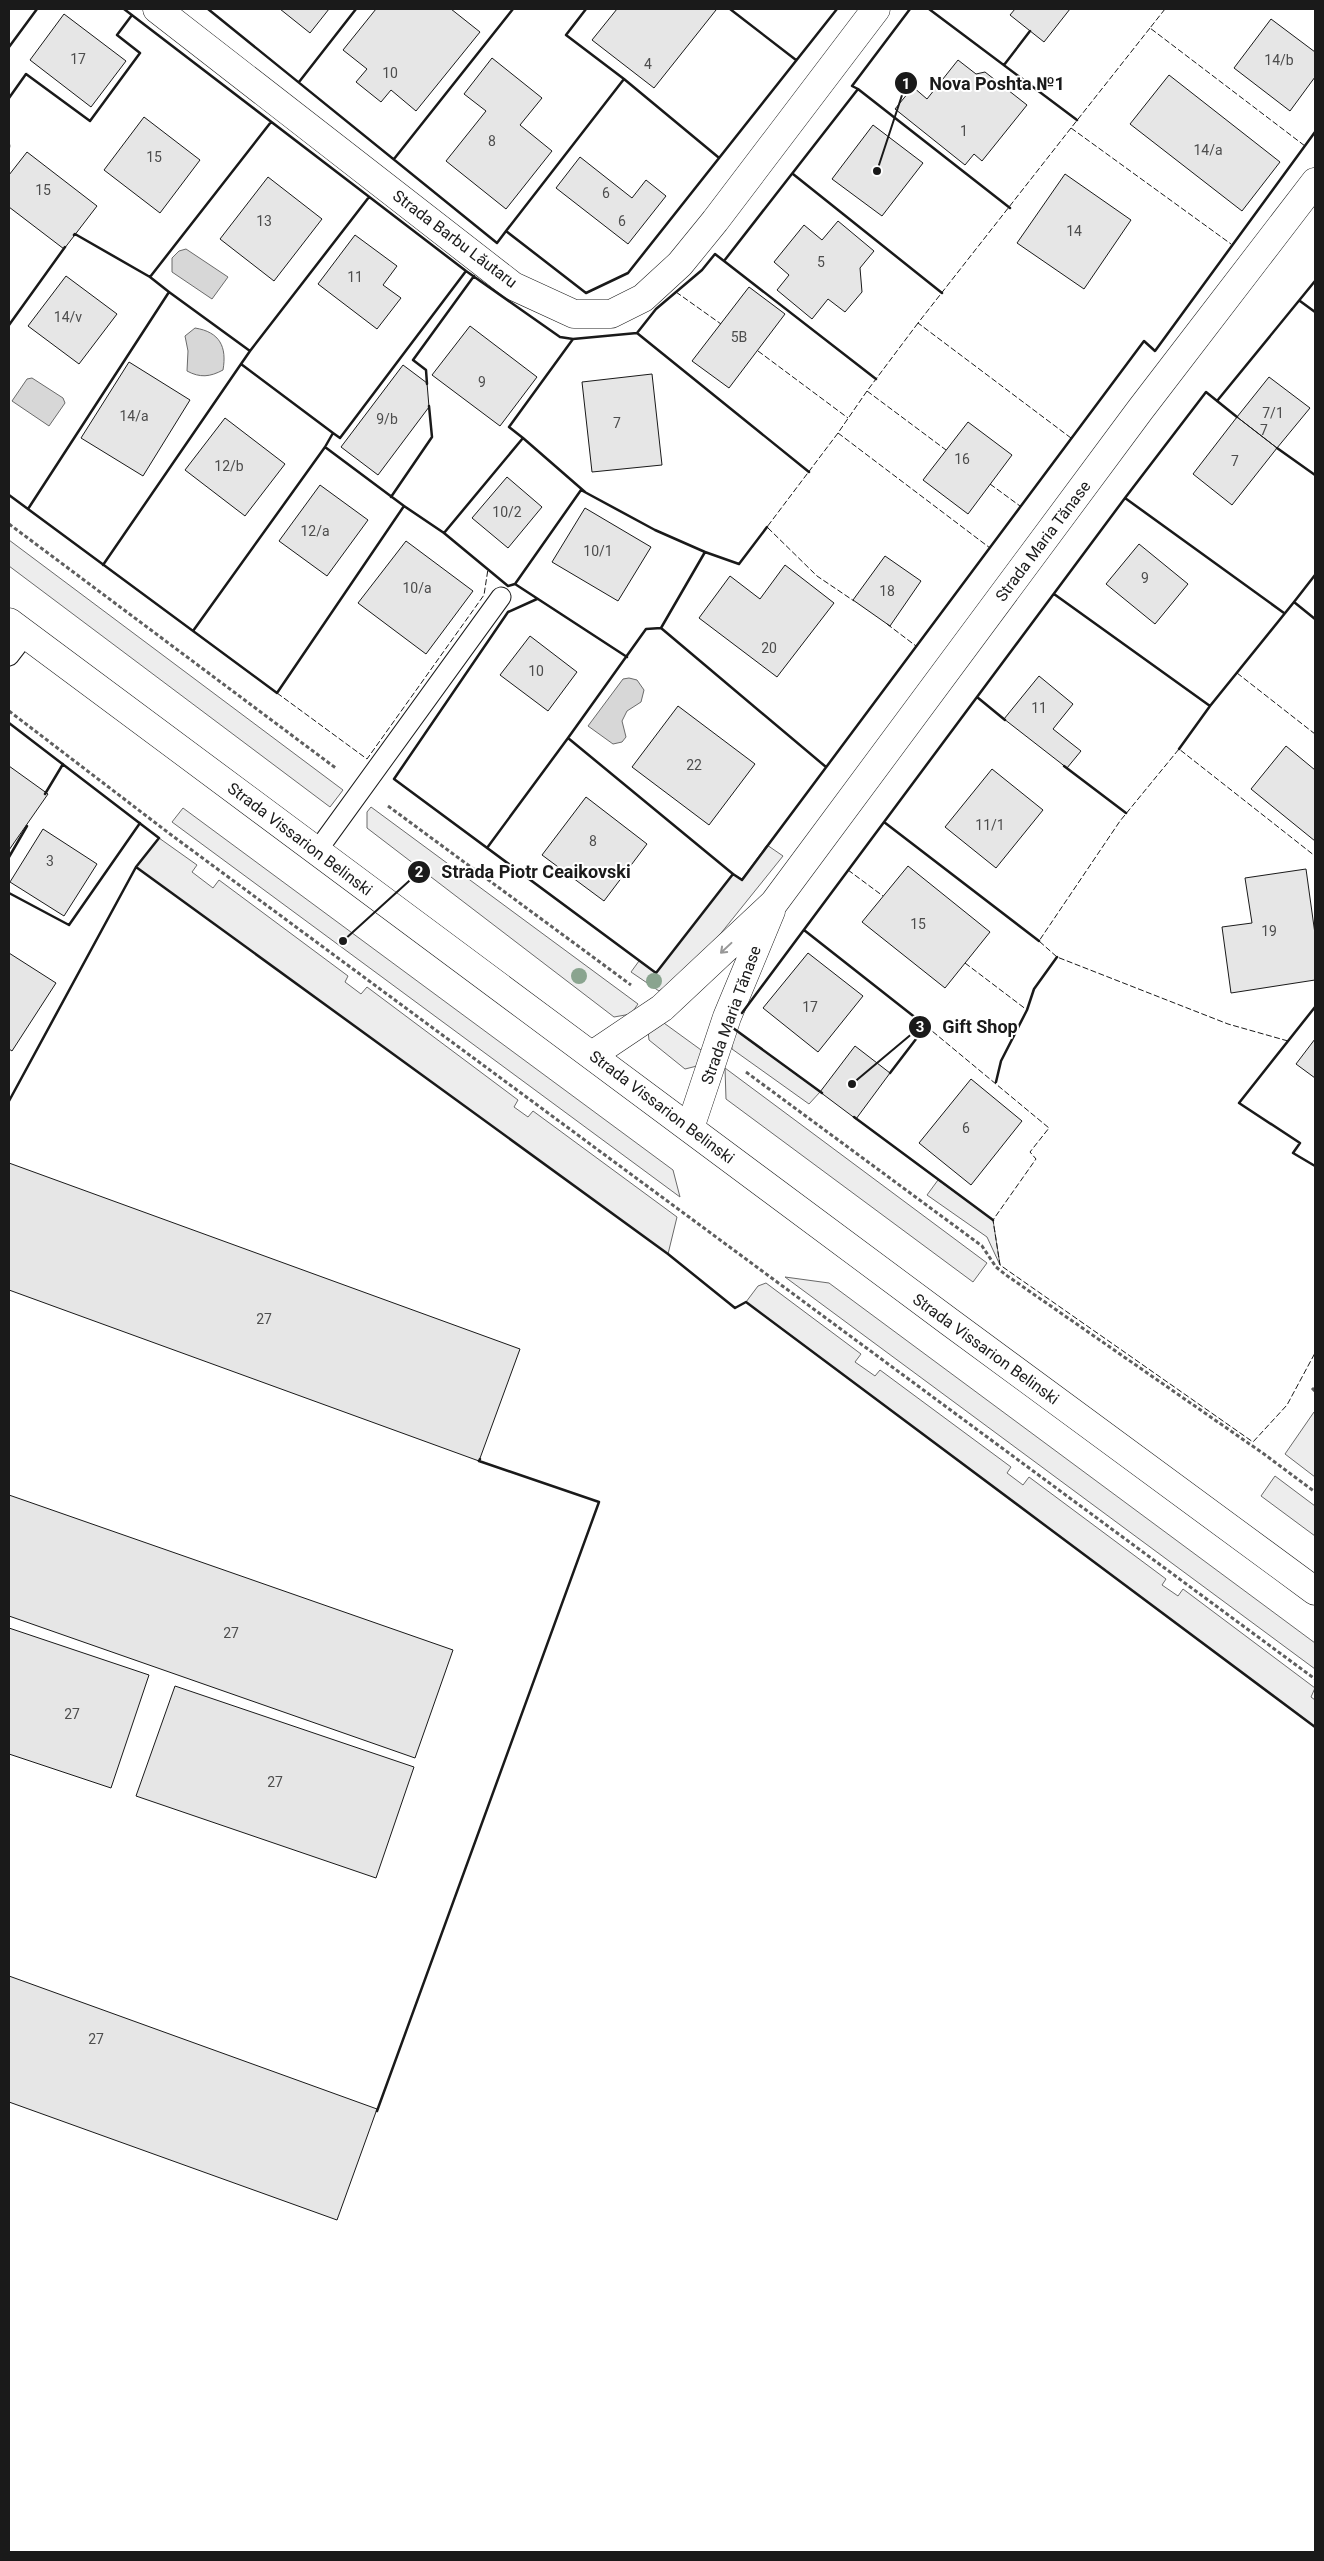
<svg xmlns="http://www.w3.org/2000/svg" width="1324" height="2561" font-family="Roboto,sans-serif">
  <rect width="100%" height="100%" fill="#fff"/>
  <path fill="#ededed" stroke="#6a6a6a" d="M9,540L343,790L330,807L9,566Z
    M371,807L638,1004L631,1014L614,1017L367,828V812Z
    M183,808L673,1170L680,1197L172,822Z
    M159,838L197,865L192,872L213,888L219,880L348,976L345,982L361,994L367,987L518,1100L514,1107L528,1117L533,1111L677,1217L668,1254L136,867Z
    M767,845L783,856L697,963L659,991L631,972L639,961L656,973L733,874L742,879Z
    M657,1018L708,1055L701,1065L685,1069L649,1040L648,1031Z
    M731,1027L820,1092L809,1104L732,1049Z
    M725,1068L987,1263L973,1282L726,1099Z
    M938,1180L993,1220L1000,1265L987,1237L927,1195Z
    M785,1277L829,1283L1315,1643V1669Z
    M766,1283L861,1354L855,1362L875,1376L880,1370L1011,1467L1007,1473L1023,1485L1029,1477L1166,1579L1162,1585L1178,1596L1183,1589L1315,1688L1311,1697L1315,1700V1727L746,1302L758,1286Z
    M1314,1412H1315V1477L1285,1454Z
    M1275,1476L1315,1506V1536L1261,1496Z"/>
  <path fill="#d7d7d7" stroke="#6a6a6a" d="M186,249L228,277L212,299L172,272V258L179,251Z
    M195,328C220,332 227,347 223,370C210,377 200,378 187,371L188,351L185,336Z
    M32,378L63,398L65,403L49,426L12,401L27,379Z
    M629,678L637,680L644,690L641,702L627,711L622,721L626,737L622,742L613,744L588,726L623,679Z"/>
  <path fill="#e6e6e6" stroke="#1a1a1a" d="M280,9H329L310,33Z
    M376,9H451L480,32L416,111L391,90L381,102L356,82L367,69L343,50Z
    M617,9H714L716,10L654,88L592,40Z
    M1015,9H1070L1044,42L1010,15Z
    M64,14L126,61L91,107L30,60Z
    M1271,19L1315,52V77L1290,111L1234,68Z
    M492,58L542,98L520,125L552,151L506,209L446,161L486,111L464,94Z
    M958,60L976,74L985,72L1027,105L982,161L974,154L965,165L895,109L913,87L927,99Z
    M1169,75L1280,162L1242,211L1130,124Z
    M144,117L200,160L160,213L104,170Z
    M873,125L923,163L882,216L832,179Z
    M27,152L97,206L64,249L9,207V175Z
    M580,157L632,198L646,180L666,196L628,244L556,188Z
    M1065,174L1131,220L1084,289L1017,243Z
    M268,177L322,219L274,281L220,239Z
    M838,221L874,251L860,268L862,292L845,312L828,299L812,319L777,290L789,275L774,262L804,225L822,240Z
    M355,235L397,266L383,285L401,298L377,329L318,284Z
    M66,276L117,314L79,364L28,326Z
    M749,287L785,314L729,388L692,361Z
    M470,326L537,377L500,426L432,375Z
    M129,362L190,400L143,476L81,438Z
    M403,365L427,383L429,407L378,475L341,447Z
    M652,374L662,465L592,472L582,382Z
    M1269,377L1310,408L1277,448L1237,417Z
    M1237,417L1277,448L1232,505L1193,474Z
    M225,418L285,464L245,516L185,470Z
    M968,422L1012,455L968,514L923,480Z
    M507,477L542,507L508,548L472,518Z
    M320,485L368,520L327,576L279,541Z
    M585,508L651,547L618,601L552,562Z
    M406,541L473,591L426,654L358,603Z
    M1139,544L1188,584L1155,624L1106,584Z
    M885,556L921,581L890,626L853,600Z
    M785,565L834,603L777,677L699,618L730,576L760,599Z
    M530,636L577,672L548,711L500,675Z
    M1039,676L1073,704L1053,729L1081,751L1067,768L1004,719Z
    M678,706L755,764L709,825L632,767Z
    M1286,746L1315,770V841L1251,789Z
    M9,766L48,794L9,850Z
    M992,769L1043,810L996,868L945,827Z
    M586,797L647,844L604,901L542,855Z
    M43,829L97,864L64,916L10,882Z
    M908,866L990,932L945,988L862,922Z
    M1306,869L1315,934V980L1231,993L1222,927L1252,923L1245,878Z
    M9,953L56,983L12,1051L9,1049Z
    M808,953L863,996L818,1052L763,1008Z
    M1315,1039V1078L1296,1064Z
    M855,1046L890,1073L856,1119L820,1092Z
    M971,1079L1022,1121L971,1185L919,1143Z
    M9,1163L520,1349L479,1461L9,1290Z
    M9,1495L453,1650L415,1758L9,1616Z
    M9,1628L149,1675L111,1788L9,1754Z
    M175,1686L414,1767L376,1878L136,1796Z
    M9,1976L377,2109L337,2220L9,2102Z"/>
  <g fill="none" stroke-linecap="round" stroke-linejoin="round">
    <defs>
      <path id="lane" d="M9,656L26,634
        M317,851L501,597"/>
      <path id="street" d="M157,9L513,286L574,314H611L643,298L680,264L715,221L876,9
        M592,1055L662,1008L774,903L1140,410L1315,182
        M690,1128L727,1017L771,911"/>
      <path id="secondary" d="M9,622L951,1323L1315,1591"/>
    </defs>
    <use href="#lane" stroke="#1a1a1a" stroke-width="21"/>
    <use href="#street" stroke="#1a1a1a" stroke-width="29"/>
    <use href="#secondary" stroke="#1a1a1a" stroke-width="29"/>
    <path stroke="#5f5f5f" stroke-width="3" stroke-dasharray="4 2.5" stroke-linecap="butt" d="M9,524L337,769
      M9,711L170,834L1315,1679
      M388,806L631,985
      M746,1072L982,1246L996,1267L1006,1275L1264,1454L1315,1492
      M1312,1388L1315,1391"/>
    <use href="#lane" stroke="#fff" stroke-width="19"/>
    <use href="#street" stroke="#fff" stroke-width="28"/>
    <use href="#secondary" stroke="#fff" stroke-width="28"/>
    <path stroke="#1a1a1a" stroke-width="1" stroke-dasharray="6 2.5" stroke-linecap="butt" d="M1165,9L1150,28L1305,146
      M1150,28L1071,128L1231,244
      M1071,128L918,323L1071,438
      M676,292L721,324
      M918,323L867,391L946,450
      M758,351L848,418
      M867,391L838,433L990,548
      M838,433L767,527L817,576L854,601
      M990,484L1020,506
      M887,624L916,646
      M1237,673L1315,734
      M277,693L367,759L484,595L488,569
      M848,870L883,896
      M965,963L1027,1010
      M926,1026L1049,1128L1030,1152L1036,1159L993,1220L1000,1265L1253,1442L1287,1405L1315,1353
      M1288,1041L1228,1024L1057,957L1039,941L1120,821L1179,749L1315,856"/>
    <path stroke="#1a1a1a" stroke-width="2.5" d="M124,9L466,271L560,337L573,339L637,333L656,309L702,270L715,254L724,261L858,89L852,86L910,9
      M208,9L497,243L506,231L586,293L628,273L837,9
      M730,9L796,60
      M929,9L1077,120
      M9,47L37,9
      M1004,65L1030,31
      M624,79L718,157
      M299,82L356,9
      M858,89L1010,208
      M9,98L26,74L90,121L140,53L117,35L132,15
      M9,145V147
      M394,159L513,9
      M793,174L942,293
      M506,231L624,79L566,35L586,9
      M74,235L75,234L150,277L169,292
      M724,261L876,379
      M150,277L271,122
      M1300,301L1315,312
      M9,325L65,247
      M637,333L809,472
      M250,351L369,197
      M427,384L426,370L413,360L474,276
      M1217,401L1315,281
      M333,433L340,438L466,271
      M523,438L509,427L573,339
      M1277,448L1315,475
      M585,492L523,438L444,533L508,586L515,584L627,657
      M9,495L277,693L404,506L444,533
      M391,497L432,437L429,406
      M1125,498L1284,613
      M28,509L169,292L250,351L241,364
      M767,527L739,564L705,552L661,628L826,767
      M103,565L241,364L333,433L325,447
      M515,584L581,490L655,530L705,552
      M1054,594L1210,706
      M537,599L508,612L394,779L656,973L733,874L742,880L1144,341L1155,351L1315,132
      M1294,602L1315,575
      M661,628L646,629L568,738L733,874
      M193,631L325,447L404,506
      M977,697L1005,720
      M9,723L159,838L136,867L9,1101
      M1179,749L1210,706L1294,602L1315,619
      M1064,766L1126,813
      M45,794L63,764
      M884,822L1039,941
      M487,848L568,738
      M9,857L27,826
      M136,867L668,1254L735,1308L746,1302L1315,1727
      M9,893L69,925L140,823
      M804,930L926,1026L890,1073
      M1315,1007L1239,1103L1300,1143L1293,1153L1315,1166
      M742,1013L1125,498L1206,392L1237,417
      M733,1028L822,1093
      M996,1082L1001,1061L1027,1010L1034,989L1057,957
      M854,1117L993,1220
      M377,2111L599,1502L479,1461L480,1459"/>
  </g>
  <g fill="#8aa48f">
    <circle cx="579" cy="976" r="8"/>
    <circle cx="654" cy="981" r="8"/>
  </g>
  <defs><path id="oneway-shaft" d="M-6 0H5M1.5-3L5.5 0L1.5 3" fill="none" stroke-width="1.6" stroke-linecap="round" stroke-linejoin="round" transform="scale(1.25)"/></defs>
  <use stroke="#989898" href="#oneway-shaft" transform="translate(726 948) rotate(137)"/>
  <g text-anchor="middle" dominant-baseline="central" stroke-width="4" stroke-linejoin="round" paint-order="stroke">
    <g font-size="14" fill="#4d4d4d">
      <text x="78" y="59">17</text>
      <text x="1279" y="60">14/b</text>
      <text x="648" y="64">4</text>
      <text x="390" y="73">10</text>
      <text x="964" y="131">1</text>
      <text x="492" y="141">8</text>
      <text x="1208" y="150">14/a</text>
      <text x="154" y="157">15</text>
      <text x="43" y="190">15</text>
      <text x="606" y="193">6</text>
      <text x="264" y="221">13</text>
      <text x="622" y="221">6</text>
      <text x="1074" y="231">14</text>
      <text x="821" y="262">5</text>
      <text x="355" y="277">11</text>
      <text x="68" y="317">14/v</text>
      <text x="739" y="337">5B</text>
      <text x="482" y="382">9</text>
      <text x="1273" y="413">7/1</text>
      <text x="134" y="416">14/a</text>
      <text x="387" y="419">9/b</text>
      <text x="617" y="423">7</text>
      <text x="1264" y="430">7</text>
      <text x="962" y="459">16</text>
      <text x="1235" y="461">7</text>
      <text x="229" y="466">12/b</text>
      <text x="507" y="512">10/2</text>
      <text x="315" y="531">12/a</text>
      <text x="598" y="551">10/1</text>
      <text x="1145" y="578">9</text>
      <text x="417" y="588">10/a</text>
      <text x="887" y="591">18</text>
      <text x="769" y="648">20</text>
      <text x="536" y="671">10</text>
      <text x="1039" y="708">11</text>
      <text x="694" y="765">22</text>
      <text x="990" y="825">11/1</text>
      <text x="593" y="841">8</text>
      <text x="50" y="861">3</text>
      <text x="918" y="924">15</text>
      <text x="1269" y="931">19</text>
      <text x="810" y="1007">17</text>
      <text x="966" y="1128">6</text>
      <text x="264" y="1319">27</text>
      <text x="231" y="1633">27</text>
      <text x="72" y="1714">27</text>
      <text x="275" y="1782">27</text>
      <text x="96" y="2039">27</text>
    </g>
    <g font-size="16" fill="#1a1a1a" stroke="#fff">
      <text transform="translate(455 239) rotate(37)">Strada Barbu Lăutaru</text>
      <text transform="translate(1043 541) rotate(-53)">Strada Maria Tănase</text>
      <text transform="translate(300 839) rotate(37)">Strada Vissarion Belinski</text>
      <text transform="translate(731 1015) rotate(-70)">Strada Maria Tănase</text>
      <text transform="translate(662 1107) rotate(37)">Strada Vissarion Belinski</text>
      <text transform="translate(986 1349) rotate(36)">Strada Vissarion Belinski</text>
    </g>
  </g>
  <path fill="none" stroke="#1a1a1a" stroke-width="2" d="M877 171L906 83M343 941L419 872M852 1084L920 1027"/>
  <g fill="#1a1a1a" stroke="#fff" stroke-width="2">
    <circle cx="877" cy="171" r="5"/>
    <circle cx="343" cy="941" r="5"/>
    <circle cx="852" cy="1084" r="5"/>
    <circle cx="906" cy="83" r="12"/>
    <circle cx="419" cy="872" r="12"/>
    <circle cx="920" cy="1027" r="12"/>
  </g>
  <g font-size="15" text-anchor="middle" font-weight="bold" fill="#fff">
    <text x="906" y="89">1</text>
    <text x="419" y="877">2</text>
    <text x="920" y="1032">3</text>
  </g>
  <g font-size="18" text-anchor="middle" font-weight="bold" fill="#1a1a1a" stroke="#fff" stroke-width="4" stroke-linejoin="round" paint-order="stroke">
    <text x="997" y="90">Nova Poshta №1</text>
    <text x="536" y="878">Strada Piotr Ceaikovski</text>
    <text x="980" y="1033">Gift Shop</text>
  </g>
  <rect width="1324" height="2561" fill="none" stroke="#1a1a1a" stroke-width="20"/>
</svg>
